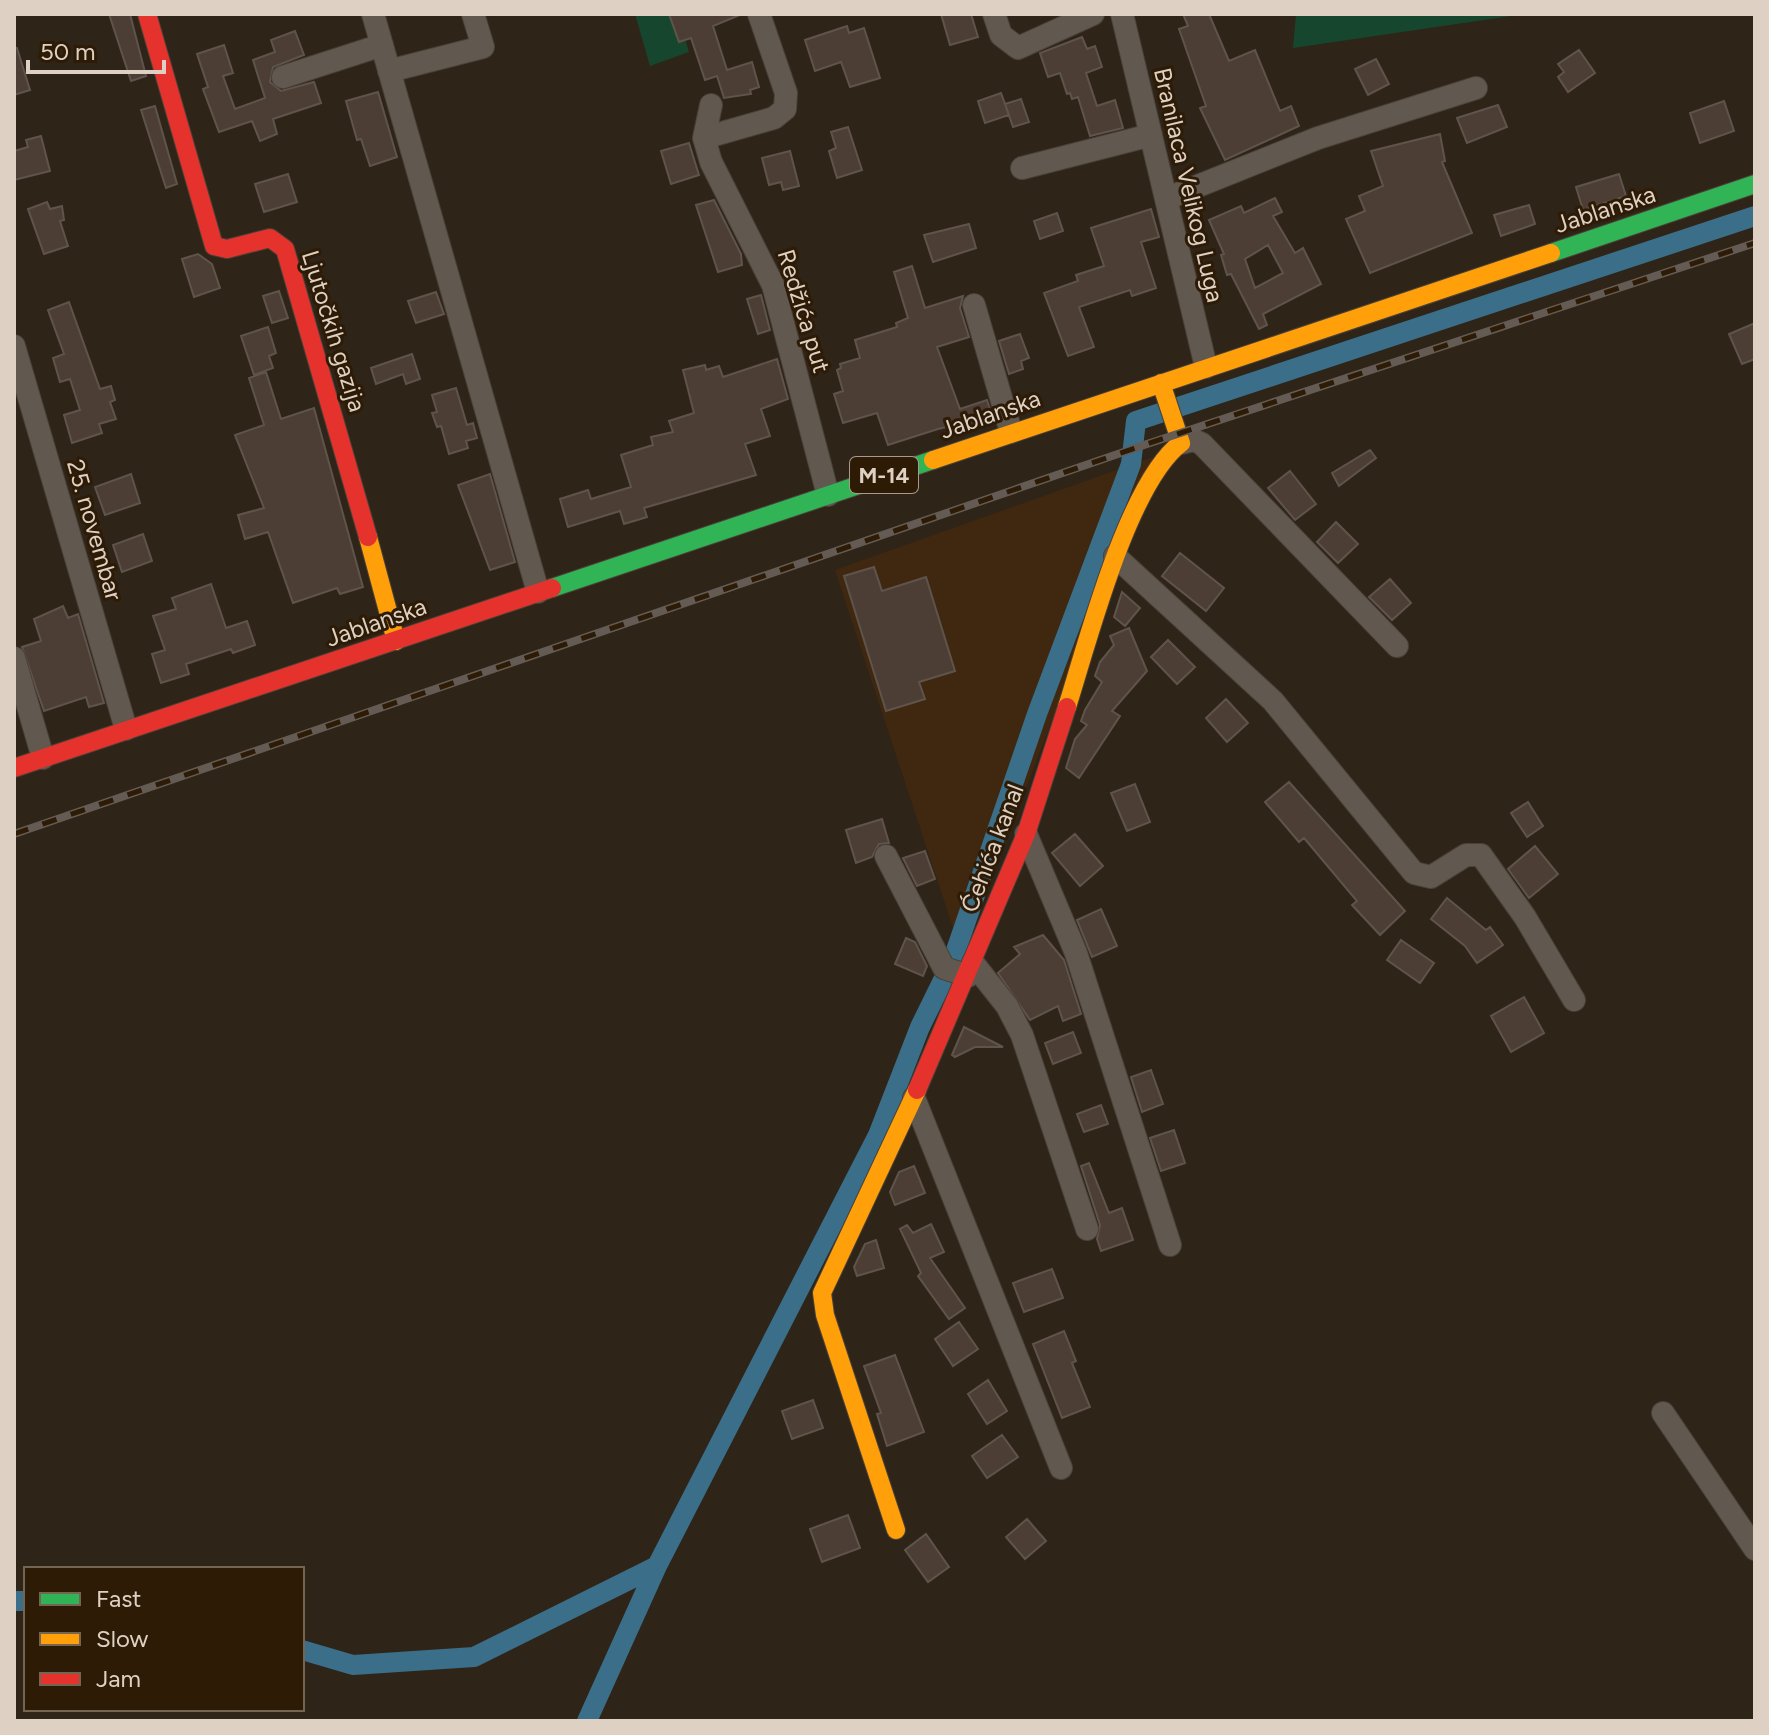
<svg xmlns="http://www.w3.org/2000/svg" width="1769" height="1735" font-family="Figtree,sans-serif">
  <rect width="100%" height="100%" fill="#2f2418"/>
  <path fill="#3f280f" d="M1153,457L962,955L835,570Z"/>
  <path fill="#17462e" d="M635,14H677L689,52L650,66Z
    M1296,14H1525L1293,48Z"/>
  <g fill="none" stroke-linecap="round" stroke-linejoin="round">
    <path stroke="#3a6e89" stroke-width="20" d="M14,1601H26
      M302,1650L353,1665L474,1657L657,1566
      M587,1721L657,1566L878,1135L920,1027L952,962L1037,714L1131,464L1136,421L1755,216"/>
  </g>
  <path fill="#4c3e34" stroke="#5f544c" stroke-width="2" fill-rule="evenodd" d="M109,14H130L146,76L131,81Z
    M669,14H742L713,26L727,70L752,62L759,87L750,90L751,94L724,98L717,76L705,80L691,38L679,42Z
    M941,14H971L978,37L950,45Z
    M1183,14H1209L1229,61L1255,50L1280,111L1291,106L1299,126L1225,160L1200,108L1206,106L1179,29L1188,26Z
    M847,26L849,33L864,28L880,78L850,87L841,62L815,71L805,40Z
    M295,31L304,55L273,67L270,82L281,91L314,82L321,103L273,119L277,134L260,141L252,121L219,132L203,89L208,87L197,54L224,45L233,73L223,76L235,109L265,98L253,60L275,52L271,40Z
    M1082,37L1087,49L1095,46L1102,67L1086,73L1097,106L1115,100L1123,128L1090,136L1078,97L1072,99L1070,93L1067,94L1060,73L1048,77L1040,53Z
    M14,48H17L30,90L14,95Z
    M1579,50L1595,73L1568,92L1558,77L1564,72L1558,64Z
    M1376,59L1389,84L1368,95L1355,69Z
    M378,92L397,157L370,166L361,139L357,140L346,101Z
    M1001,93L1009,115L985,123L978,101Z
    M1021,99L1029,122L1013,127L1005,104Z
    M1724,101L1734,131L1700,143L1690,113Z
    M1498,105L1507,127L1467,143L1457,118Z
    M155,106L177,184L166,188L141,110Z
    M848,127L862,170L837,178L829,151L836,148L831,132Z
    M1440,134L1445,161L1442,162L1472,233L1370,273L1346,219L1365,211L1359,196L1383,186L1371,151Z
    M41,136L50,171L14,180V151L28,147L26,140Z
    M689,143L699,175L671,184L661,151Z
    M790,151L799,186L783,190L781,182L769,185L762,158Z
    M288,174L297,202L264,212L255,184Z
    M1619,174L1626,196L1583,210L1576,187Z
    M1275,198L1282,212L1273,216L1295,253L1303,248L1321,284L1263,314L1267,325L1259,329L1231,274L1227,275L1221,255L1224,254L1209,220L1241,206L1244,213ZM1268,245L1283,273L1255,288L1245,259Z
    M714,200L741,254L742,265L718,272L696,205Z
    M47,202L50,209L62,206L64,220L60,221L68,246L44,254L28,209Z
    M1529,205L1535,224L1501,236L1494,215Z
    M1151,209L1159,237L1141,242L1156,288L1132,296L1130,290L1079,307L1094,347L1068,356L1044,293L1078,281L1076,275L1104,266L1091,228Z
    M1057,213L1063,231L1040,239L1034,221Z
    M969,224L976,248L933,262L924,235Z
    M198,254L212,264L220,288L194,297L182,259Z
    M912,266L925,308L963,296L960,308L969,337L937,347L960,409L987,400L993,419L965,428L963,423L938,429L888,445L877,413L843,423L834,394L843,391L837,370L841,368L840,364L860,358L855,340L897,327L896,323L908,318L894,272Z
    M279,291L288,318L272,323L263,296Z
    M436,292L444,314L416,323L408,301Z
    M761,295L770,330L758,334L747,299Z
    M69,302L100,389L111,386L115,400L110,402L116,419L99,424L102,433L72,443L64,415L80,410L70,379L60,382L53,358L64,354L48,310Z
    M1755,323V359L1742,364L1729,334Z
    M268,327L276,353L269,356L273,368L254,375L241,336Z
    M1020,334L1029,358L1021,361L1023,369L1009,374L999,341Z
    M412,354L420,379L406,384L403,374L376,384L371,368Z
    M777,359L788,399L761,409L770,436L745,444L756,475L644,508L647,517L624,524L620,511L568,527L560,499L588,490L591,499L631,487L621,455L653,445L651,437L673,432L669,421L694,413L683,370L705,365L706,370L719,366L723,377Z
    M266,372L281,419L314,408L363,587L340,594L337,588L293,603L268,532L245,539L238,515L264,508L235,435L264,425L249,378Z
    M456,388L467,425L473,423L477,438L466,441L468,448L449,454L441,426L437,427L432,413L437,412L432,395Z
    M1370,450L1376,458L1339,486L1332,473Z
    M1290,471L1316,504L1295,520L1268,488Z
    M131,474L140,503L105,515L95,487Z
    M490,474L515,562L490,570L458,485Z
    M1336,522L1358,544L1338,563L1317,542Z
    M143,534L152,561L122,572L113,545Z
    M1180,553L1224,588L1206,611L1162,576Z
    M874,567L882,591L926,577L955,671L919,682L925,699L886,711L844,576Z
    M1390,579L1411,603L1392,620L1369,597Z
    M211,584L226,628L247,621L255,645L233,653L231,649L186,664L189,674L161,683L152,654L165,650L153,616L176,609L172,598Z
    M1122,592L1140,608L1125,626L1114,617Z
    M63,606L68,618L78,614L104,703L89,707L86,697L44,711L22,647L41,641L34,619Z
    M1129,628L1147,671L1112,711L1120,716L1079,778L1066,768L1075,739L1087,725L1081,721L1085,710L1102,682L1095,676L1100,662L1114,645L1110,636Z
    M1168,640L1195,667L1177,684L1151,657Z
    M1226,699L1248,723L1227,742L1206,718Z
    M1289,782L1405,911L1380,935L1352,905L1357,901L1304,838L1299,842L1265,802Z
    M1135,784L1150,822L1127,831L1111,793Z
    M1528,802L1543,826L1527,837L1511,813Z
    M882,819L889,843L879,844L872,857L856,863L846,830Z
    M1075,834L1103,866L1080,886L1052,853Z
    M1535,846L1558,874L1529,898L1508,869Z
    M925,851L935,879L917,886L903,858Z
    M1447,898L1486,930L1490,927L1503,945L1477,963L1465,946L1431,919Z
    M1101,909L1117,946L1092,957L1077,920Z
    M1043,935L1064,960L1081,1014L1063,1021L1058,1006L1030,1020L998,973L1020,954L1014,947Z
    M906,938L915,942L927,966L923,976L895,964Z
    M1401,940L1434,963L1420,983L1387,960Z
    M1524,997L1544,1033L1511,1052L1491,1016Z
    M964,1027L1003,1047H975L955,1057L952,1055Z
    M1073,1032L1081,1053L1053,1064L1045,1043Z
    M1151,1070L1163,1104L1142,1112L1131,1077Z
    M1101,1105L1108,1124L1084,1132L1077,1114Z
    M1174,1130L1185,1163L1161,1171L1150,1138Z
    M1089,1163L1109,1213L1122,1208L1133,1240L1101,1251L1097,1239L1100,1225L1081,1166Z
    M914,1166L925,1193L895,1205L890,1192L899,1172Z
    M931,1224L944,1252L930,1258L965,1308L949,1319L918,1276L921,1273L900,1229L907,1225L913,1233Z
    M876,1240L884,1268L857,1276L854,1267L865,1244Z
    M1052,1269L1063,1298L1024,1312L1013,1283Z
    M959,1322L978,1349L953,1366L935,1339Z
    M1064,1331L1076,1361L1072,1363L1090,1407L1062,1418L1033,1344Z
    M895,1355L924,1432L887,1446L877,1414L881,1413L864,1366Z
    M988,1380L1007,1411L987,1424L968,1394Z
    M813,1400L823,1428L792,1439L782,1411Z
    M1002,1435L1018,1457L987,1478L972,1456Z
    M848,1515L860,1548L822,1562L810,1529Z
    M1027,1519L1046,1541L1025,1559L1006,1537Z
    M926,1534L949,1567L928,1582L905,1550Z"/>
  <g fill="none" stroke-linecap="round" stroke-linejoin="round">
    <defs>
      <path id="street" d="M373,14L538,592
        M994,14L1001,35L1018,48L1093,14
        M1122,14L1206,367
        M389,71L483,47L473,14
        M283,77L382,45
        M711,105L704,138L711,162L773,285L828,495
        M704,138L774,118L785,109L786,93L759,14
        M1022,168L1151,135
        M1168,198L1318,138L1476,88
        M974,305L1011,432
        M14,346L126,729
        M1181,443L1194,440L1202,444L1397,646
        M1115,556L1273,701L1414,873L1431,877L1466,855H1481L1525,917L1574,1000
        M14,658L43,758
        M1026,834L1076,953L1170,1245
        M886,856L944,968L968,976
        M973,963L1007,1006L1022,1035L1087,1229
        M914,1098L1061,1468
        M1663,1413L1755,1549"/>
      <path id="fast" d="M1551,253L1755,184
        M552,588L933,460"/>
      <path id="slow" d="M933,460L1551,253
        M368,537L396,641
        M1067,707C1088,641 1128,483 1181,443L1161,383
        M896,1530L825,1315L822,1293L917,1090"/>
      <path id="jam" d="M147,14L214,246L227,249L270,238L285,249L368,537
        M14,768L552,588
        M917,1090L1026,834L1067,707"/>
    </defs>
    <use href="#street" stroke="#4b4138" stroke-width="24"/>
    <use href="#fast" stroke="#4b4138" stroke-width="20"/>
    <use href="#slow" stroke="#4b4138" stroke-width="20"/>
    <use href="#jam" stroke="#4b4138" stroke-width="20"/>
    <use href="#street" stroke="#615950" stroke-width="22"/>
    <use href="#fast" stroke="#30b455" stroke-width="18"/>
    <use href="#slow" stroke="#ff9f0a" stroke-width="18"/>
    <use href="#jam" stroke="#e5322d" stroke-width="18"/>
    <defs>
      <path id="rail" d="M14,834L1147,444L1755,243"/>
    </defs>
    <use href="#rail" stroke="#645c54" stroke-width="8"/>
    <use href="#rail" stroke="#2e1b06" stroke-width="5" stroke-dasharray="15" stroke-linecap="butt"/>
  </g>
  <g text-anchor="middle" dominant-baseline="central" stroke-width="6" stroke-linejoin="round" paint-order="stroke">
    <rect fill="#2e1b06" stroke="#a99a8b" stroke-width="2" x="850" y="457" width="68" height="36" rx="6"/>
    <g font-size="22" font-weight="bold" fill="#ded1c4">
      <text x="884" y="475">M-14</text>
    </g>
    <g font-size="24" fill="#ded1c4" stroke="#2e1b06">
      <text transform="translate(1189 185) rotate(77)">Branilaca Velikog Luga</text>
      <text transform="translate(1605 209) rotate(-18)">Jablanska</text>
      <text transform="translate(804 311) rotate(73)">Redžića put</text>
      <text transform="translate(334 331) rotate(73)">Ljutočkih gazija</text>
      <text transform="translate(990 414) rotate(-19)">Jablanska</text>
      <text transform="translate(95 530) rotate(74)">25. novembar</text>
      <text transform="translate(376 622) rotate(-19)">Jablanska</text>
      <text transform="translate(992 848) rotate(-69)">Ćehića kanal</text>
    </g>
  </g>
  <rect width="1769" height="1735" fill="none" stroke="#ded1c4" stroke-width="32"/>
  <rect x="24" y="1567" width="280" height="144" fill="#2e1b06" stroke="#746452" stroke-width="2"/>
  <rect x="40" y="1593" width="40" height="12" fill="#30b455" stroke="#746452" stroke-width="2"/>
  <text x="96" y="1607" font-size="24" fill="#ded1c4">Fast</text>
  <rect x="40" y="1633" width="40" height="12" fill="#ff9f0a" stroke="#746452" stroke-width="2"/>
  <text x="96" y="1647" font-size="24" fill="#ded1c4">Slow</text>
  <rect x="40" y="1673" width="40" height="12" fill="#e5322d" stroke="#746452" stroke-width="2"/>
  <text x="96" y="1687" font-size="24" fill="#ded1c4">Jam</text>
  <path d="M28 60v12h136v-12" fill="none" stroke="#ded1c4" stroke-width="4"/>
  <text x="40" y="60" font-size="24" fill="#ded1c4" stroke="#2e1b06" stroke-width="6" paint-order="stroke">50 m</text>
</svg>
